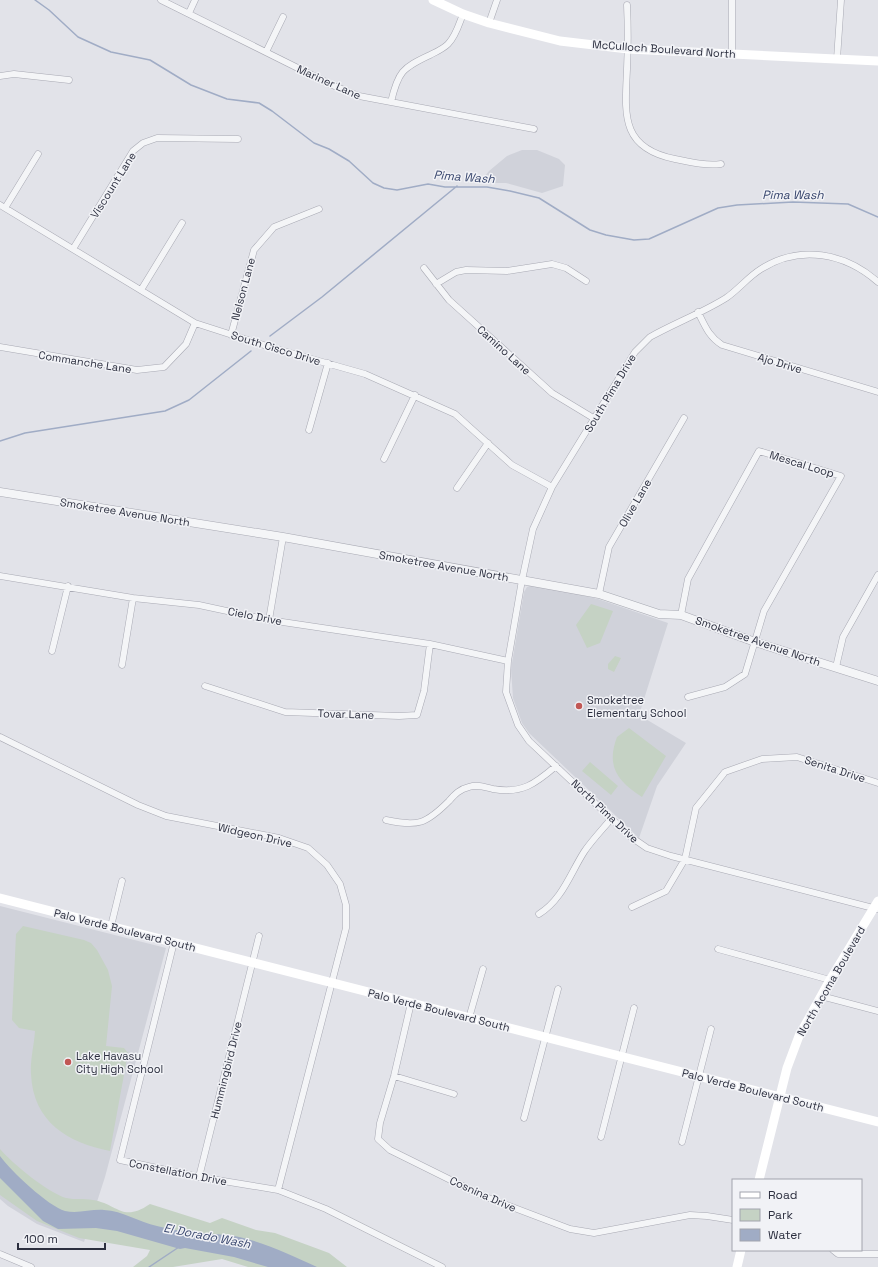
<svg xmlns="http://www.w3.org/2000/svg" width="878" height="1267" font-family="'Space Grotesk',sans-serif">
  <rect width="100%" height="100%" fill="#e2e3e9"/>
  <path fill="#d0d2da" d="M522,150H537L559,159L565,165L563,186L542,193L506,183H496L486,179L485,176L489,171L507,156Z
    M533,584L598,599L668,623L639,715L686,743L657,786L639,838L529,733L522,723L513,698L511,669L524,592L527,587Z
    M0,906L166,948L105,1177L84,1242L37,1224L8,1206L0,1199Z"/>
  <path fill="#c5d2c4" d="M591,604L613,611L600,643L587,648L576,625Z
    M615,656L621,658L614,672L608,669V664Z
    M629,728L666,756L642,797C617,781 606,766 617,737Z
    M590,762L618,786L611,795L582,771Z
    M23,926L84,940L91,943L97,950L108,970L112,986L106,1046L124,1048L128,1053L110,1151C68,1143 33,1122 31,1074C30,1060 34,1046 35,1031L19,1028L12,1020L16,934Z
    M0,1149C13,1164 47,1192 66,1198C75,1200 84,1198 93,1200C118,1204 122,1223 150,1204L210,1223L222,1218L256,1230L275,1233L329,1253L347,1267H248L222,1259L173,1267H133L147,1256L150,1250L79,1238L37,1221L0,1195Z"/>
  <path fill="#a0acc5" d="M0,1156C11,1171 48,1206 65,1211C78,1214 91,1209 104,1210C123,1211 139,1222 157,1226C179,1232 203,1233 226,1235C253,1237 291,1255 317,1267H268L234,1257L185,1248L180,1249L117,1231L96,1228L58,1229L43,1221L0,1178Z"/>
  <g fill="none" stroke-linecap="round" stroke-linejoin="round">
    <path stroke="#a0acc5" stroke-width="1.5" d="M35,0L49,10L78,37L111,52L150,60L191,85L227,99L259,103L272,111L314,143L329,149L349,161L373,183L384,188L397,190L428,184L445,187H487L510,191L539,198L590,230L606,235L634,240L649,239L718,208L737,205L793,202L848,204L878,217
      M270,336L322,297L457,186
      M0,441L25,433L165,411L189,400L251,351
      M149,1267L179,1247"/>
    <defs>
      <path id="minor" d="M161,0L332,85L359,96L534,129
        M627,5C628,26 628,48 627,69C625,114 620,148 675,159C690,162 705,166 721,164
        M189,13L195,0
        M489,23L497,0
        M266,52L283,17
        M732,54V0
        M837,59L841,0
        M0,76L14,74L69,80
        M391,102C398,72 402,68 430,55C436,52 443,49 448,44C456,36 459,24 463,14
        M0,205L195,323L273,348L365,374L455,414L512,465L552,487
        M5,208L38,154
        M73,249L133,151L143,143L157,138L238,139
        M424,268L449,300L552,393L595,419
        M436,284L456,272L466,270L507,271L552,264L566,268L586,281
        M141,290L182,223
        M698,312C705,326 709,337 722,345L878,392
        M231,335L254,250L274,227L319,209
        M0,347L137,370L164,367L186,344L195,323
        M309,430L328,363
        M384,459L415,395
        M457,488L488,443
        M0,576L133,598L199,605L269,620L430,644L508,661
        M599,594L609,547L684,418
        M681,615L688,579L759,451L841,476L764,611L745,674L725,687L688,697
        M269,620L283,537
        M52,651L68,586
        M122,665L133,598
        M836,667L843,637L878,575
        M205,686L285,712L399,716L417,715L424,691L430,644
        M0,737L138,805L166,816L279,838L308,848L327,865L340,884L346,905V928L278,1190
        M386,820C418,827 426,824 449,801C455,794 460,789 469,787C477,784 485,787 493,789C522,794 535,784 556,766
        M632,907L666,891L685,859L696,808L725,772L762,759L797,757L878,783
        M877,909L671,856L647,848L631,837L529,741L518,725L506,692L508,661L522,580L533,529L552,487L635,352L650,337C675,323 702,313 726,298C739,289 748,277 761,269C800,244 845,253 878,282
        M539,914C562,900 570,874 584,852C592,840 602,830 611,819
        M111,926L122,881
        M174,942L120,1160L199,1177L278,1190L326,1209L442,1267
        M718,949L830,980
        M821,996L878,1011
        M411,1003L394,1076L380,1123L378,1139L390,1150L483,1196L570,1229L594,1233L690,1215L707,1216L733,1220
        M469,1018L483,969
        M394,1076L454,1094
        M524,1118L558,989
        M601,1137L634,1008
        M682,1142L711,1029
        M199,1177L259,936
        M833,1250L838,1254H878
        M0,1254L31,1267"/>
      <path id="tertiary" d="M0,492L283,537L599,594L659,614L681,615L755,642L878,681"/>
    </defs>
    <use href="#minor" stroke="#a8a9b3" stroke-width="7"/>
    <use href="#tertiary" stroke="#a8a9b3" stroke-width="9"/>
    <use href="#minor" stroke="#f4f5f7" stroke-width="6"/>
    <use href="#tertiary" stroke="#f4f5f7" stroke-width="8"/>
    <path stroke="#fff" stroke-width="9" d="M433,0L463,14L489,23L560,41L628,49L878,61
      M0,898L878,1122
      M759,1180L787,1068L799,1036L830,980L878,901
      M737,1267L741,1250"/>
  </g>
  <g fill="#c15754" stroke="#f1f2f6" stroke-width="1.5">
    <circle cx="579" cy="706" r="4"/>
    <circle cx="68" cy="1062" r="4"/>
  </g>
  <g text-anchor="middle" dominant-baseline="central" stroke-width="3" stroke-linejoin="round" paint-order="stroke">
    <g font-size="11" fill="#2c2f3f" stroke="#f1f2f6">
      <text transform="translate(664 49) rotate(4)">McCulloch Boulevard North</text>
      <text transform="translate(329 82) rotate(24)">Mariner Lane</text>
      <text transform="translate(113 185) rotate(-58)">Viscount Lane</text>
      <text transform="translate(243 289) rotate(-75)">Nelson Lane</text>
      <text transform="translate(276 348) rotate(17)">South Cisco Drive</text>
      <text transform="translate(504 350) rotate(42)">Camino Lane</text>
      <text transform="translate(85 362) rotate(9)">Commanche Lane</text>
      <text transform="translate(780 363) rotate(17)">Ajo Drive</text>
      <text transform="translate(610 393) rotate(-59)">South Pima Drive</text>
      <text transform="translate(802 464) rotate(17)">Mescal Loop</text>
      <text transform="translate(635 503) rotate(-60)">Olive Lane</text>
      <text transform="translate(125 512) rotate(9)">Smoketree Avenue North</text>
      <text transform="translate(444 566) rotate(10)">Smoketree Avenue North</text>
      <text transform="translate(255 616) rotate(11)">Cielo Drive</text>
      <text transform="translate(758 641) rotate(19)">Smoketree Avenue North</text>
      <text transform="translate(346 714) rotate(2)">Tovar Lane</text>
      <text transform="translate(835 769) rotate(18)">Senita Drive</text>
      <text transform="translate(605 811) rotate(43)">North Pima Drive</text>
      <text transform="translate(255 835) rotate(13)">Widgeon Drive</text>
      <text transform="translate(125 930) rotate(14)">Palo Verde Boulevard South</text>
      <text transform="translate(831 981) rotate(-60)">North Acoma Boulevard</text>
      <text transform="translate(439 1010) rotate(14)">Palo Verde Boulevard South</text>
      <text transform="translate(226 1070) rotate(-76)">Hummingbird Drive</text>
      <text transform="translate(753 1090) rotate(14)">Palo Verde Boulevard South</text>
      <text transform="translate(178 1172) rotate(11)">Constellation Drive</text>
      <text transform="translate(483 1194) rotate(24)">Cosnina Drive</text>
    </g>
    <g font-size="11" fill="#2c2f3f" stroke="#f1f2f6" text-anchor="start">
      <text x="587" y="700">Smoketree<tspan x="587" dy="13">Elementary School</tspan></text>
      <text x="76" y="1056">Lake Havasu<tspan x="76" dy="13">City High School</tspan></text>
    </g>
    <g font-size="12" font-style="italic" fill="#3a486f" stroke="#f1f2f6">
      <text transform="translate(464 177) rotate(4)">Pima Wash</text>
      <text x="793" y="195">Pima Wash</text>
      <text transform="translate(207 1236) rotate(11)">El Dorado Wash</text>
    </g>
  </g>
  <rect x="732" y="1179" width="130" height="72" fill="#f1f2f6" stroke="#a2a4ad"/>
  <rect x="740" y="1192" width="20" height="6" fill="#ffffff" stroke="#a2a4ad"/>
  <text x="768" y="1199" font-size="12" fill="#2c2f3f">Road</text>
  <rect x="740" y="1209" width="20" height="12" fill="#c5d2c4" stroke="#a2a4ad"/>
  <text x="768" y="1219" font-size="12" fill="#2c2f3f">Park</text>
  <rect x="740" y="1229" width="20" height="12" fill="#a0acc5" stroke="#a2a4ad"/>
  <text x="768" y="1239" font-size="12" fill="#2c2f3f">Water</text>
  <path d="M18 1243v6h87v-6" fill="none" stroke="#2c2f3f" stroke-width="2"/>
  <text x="24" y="1243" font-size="12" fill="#2c2f3f" stroke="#f1f2f6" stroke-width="3" paint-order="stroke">100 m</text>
</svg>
